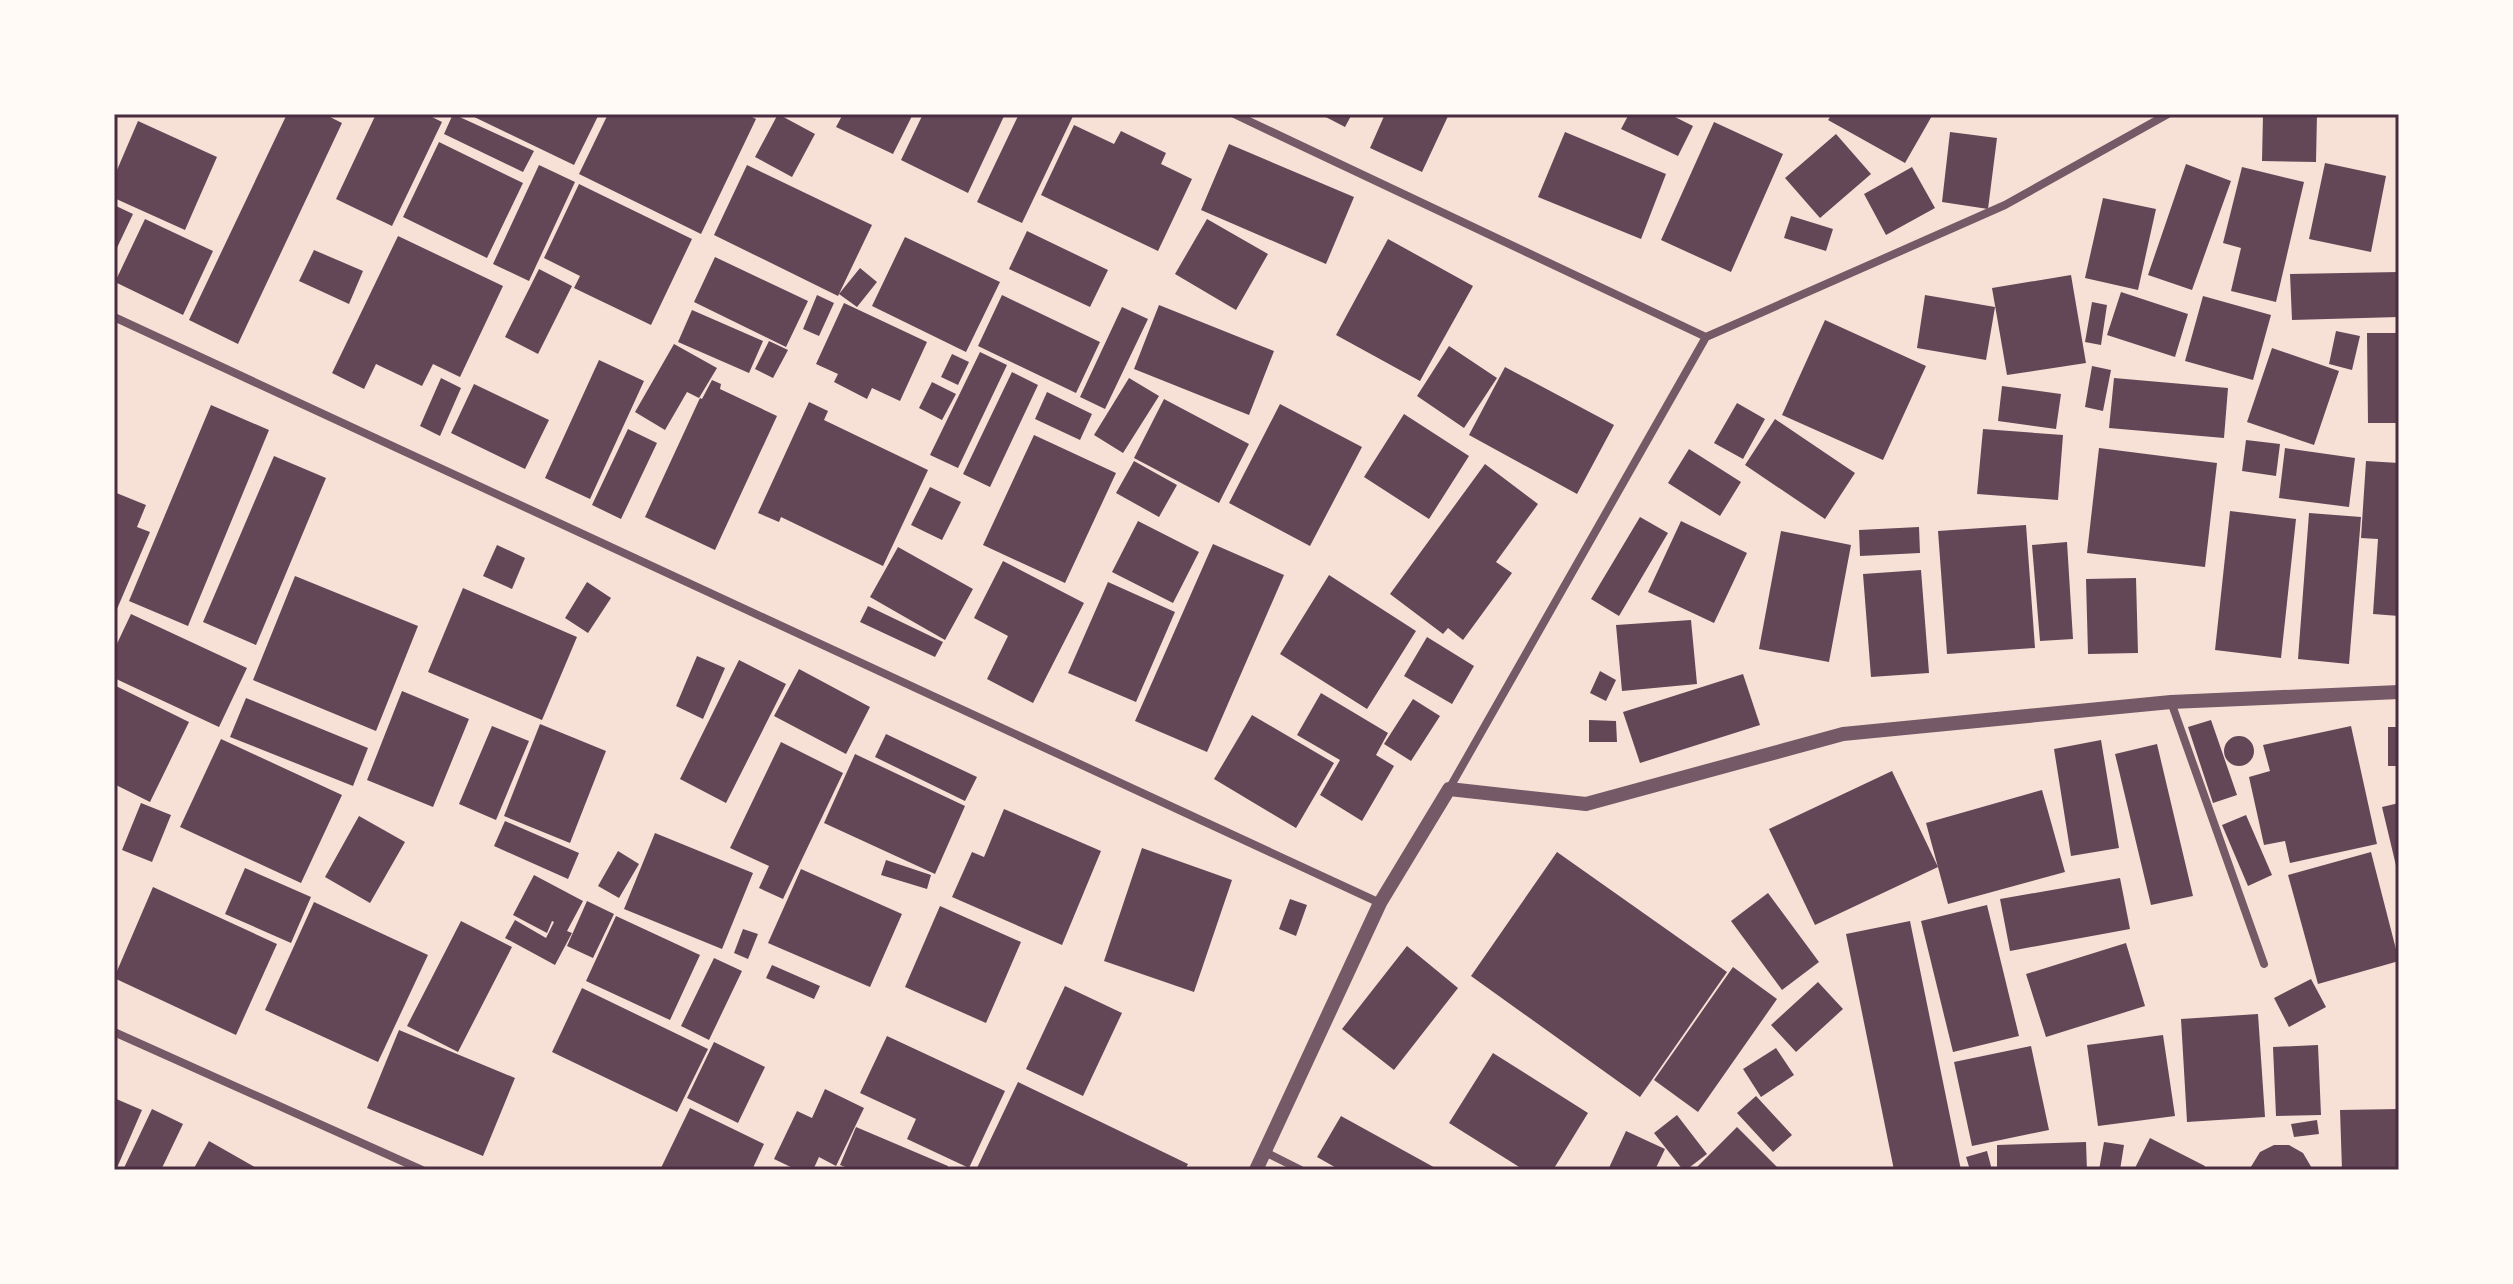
<svg xmlns="http://www.w3.org/2000/svg" width="2513" height="1284" font-family="'Fira Sans Condensed',sans-serif">
  <rect width="100%" height="100%" fill="#f7e1d7"/>
  <path fill="#644757" d="M287,114H324L342,123L238,344L189,320Z
    M376,114H426L442,122L392,226L336,199Z
    M453,114L534,151L523,172L444,134Z
    M468,114H599L574,165Z
    M608,114H746L756,119L701,234L579,174Z
    M778,114L815,134L792,177L755,157Z
    M843,114H913L893,154L836,127Z
    M923,114H1005L968,193L901,160Z
    M1019,114H1074L1022,223L977,202Z
    M1320,114H1352L1345,127Z
    M1385,114H1449L1422,172L1370,148Z
    M1629,114H1669L1693,126L1678,156L1621,129Z
    M1832,114H1933L1905,163L1828,120Z
    M2263,114H2317L2316,162L2262,161Z
    M138,121L217,157L185,230L114,198V177Z
    M1714,122L1783,154L1731,272L1661,240Z
    M1074,125L1114,144L1121,131L1166,153L1161,164L1192,179L1158,251L1041,195Z
    M1565,132L1666,174L1641,239L1538,197Z
    M1950,132L1997,138L1988,209L1942,202Z
    M1836,134L1871,174L1820,218L1785,178Z
    M439,142L523,183L487,258L403,217Z
    M1229,144L1354,197L1326,264L1201,210Z
    M2325,163L2386,176L2371,252L2309,239Z
    M2186,164L2231,181L2192,290L2148,275Z
    M539,165L575,182L529,281L493,264Z
    M747,165L872,225L838,296L714,235Z
    M1912,167L1935,208L1886,235L1864,194Z
    M2242,167L2304,182L2276,302L2231,291L2241,248L2223,243Z
    M579,184L692,239L651,325L574,288L580,276L544,258Z
    M2103,198L2156,209L2138,290L2085,278Z
    M114,205L133,214L114,254Z
    M1791,216L1833,229L1826,251L1784,238Z
    M145,219L213,251L183,315L115,282Z
    M1207,219L1268,254L1236,310L1175,274Z
    M1027,231L1108,270L1090,307L1009,269Z
    M398,236L503,286L460,377L433,364L422,386L376,364L364,389L332,373Z
    M905,237L1000,282L966,352L872,306Z
    M1388,239L1473,286L1420,381L1336,335Z
    M314,250L363,271L349,304L299,281Z
    M715,257L808,301L786,347L694,302Z
    M860,268L877,282L857,307L839,294Z
    M539,269L572,286L538,354L505,337Z
    M2399,272V317L2292,320L2290,274Z
    M2071,275L2086,363L2007,375L1992,288Z
    M2121,292L2188,314L2175,357L2107,335Z
    M817,295L834,303L819,336L803,329Z
    M1002,295L1100,342L1076,393L978,346Z
    M1925,295L1995,307L1986,360L1917,348Z
    M2203,296L2271,315L2253,380L2185,361Z
    M2092,302L2107,305L2101,345L2085,342Z
    M844,303L927,342L900,401L872,388L867,399L834,382L838,374L816,364Z
    M1159,305L1274,351L1249,415L1134,369Z
    M1122,307L1148,319L1105,409L1080,397Z
    M692,310L763,341L749,373L678,342Z
    M1825,320L1926,366L1883,460L1782,415Z
    M2336,331L2360,336L2352,370L2329,364Z
    M2367,333H2399V423H2368Z
    M769,341L788,350L773,378L755,369Z
    M674,344L717,368L699,398L687,392L665,430L635,412Z
    M1449,346L1497,378L1464,428L1417,396Z
    M2272,348L2339,371L2314,445L2247,422Z
    M980,352L1007,365L958,468L930,455Z
    M952,354L969,362L958,385L941,377Z
    M599,360L644,381L590,499L545,478Z
    M2092,366L2111,370L2103,411L2085,407Z
    M1505,367L1614,425L1577,494L1469,435Z
    M1012,372L1038,385L990,487L963,474Z
    M441,378L461,388L440,436L420,426Z
    M1129,378L1159,396L1123,453L1094,435Z
    M2114,378L2228,388L2224,438L2109,428Z
    M712,380L721,384L720,389L777,416L715,550L645,517L700,398L702,399Z
    M932,382L956,394L942,420L919,408Z
    M474,384L549,420L525,469L451,433Z
    M2002,386L2061,394L2056,429L1998,421Z
    M1047,392L1092,414L1080,440L1035,419Z
    M1164,399L1249,444L1219,503L1134,458Z
    M809,402L828,411L824,420L928,470L883,566L781,517L779,522L758,513Z
    M1737,403L1765,419L1743,459L1714,443Z
    M1280,404L1362,447L1310,546L1229,503Z
    M211,405L269,430L188,626L129,601Z
    M1404,414L1469,456L1429,519L1364,477Z
    M1775,419L1855,473L1825,519L1745,465Z
    M628,429L657,443L621,519L592,505Z
    M1983,429L2063,435L2058,500L1977,494Z
    M1034,435L1116,473L1065,583L983,545Z
    M2246,440L2280,444L2276,476L2242,471Z
    M2099,448L2217,463L2205,567L2087,553Z
    M2285,448L2355,458L2349,507L2279,498Z
    M1689,449L1741,482L1720,516L1668,483Z
    M274,456L326,478L256,645L203,622Z
    M1134,461L1177,485L1159,517L1116,493Z
    M2366,461L2399,463V616L2373,614L2378,539L2361,538Z
    M1485,464L1538,504L1496,562L1512,573L1463,640L1448,628L1443,634L1390,594Z
    M930,487L961,502L942,540L911,525Z
    M114,492L146,505L137,527L150,532L114,616Z
    M2230,511L2296,519L2281,658L2215,650Z
    M2309,513L2361,517L2349,664L2298,659Z
    M1640,517L1668,533L1619,616L1591,599Z
    M1138,521L1199,552L1173,603L1112,572Z
    M1681,521L1747,553L1714,623L1648,592Z
    M2026,525L2035,648L1947,654L1938,531Z
    M1919,527L1920,553L1860,556L1859,530Z
    M1781,531L1851,545L1829,662L1759,649Z
    M2067,542L2073,639L2040,641L2032,545Z
    M1213,544L1284,575L1207,752L1135,721Z
    M497,545L525,558L512,589L483,576Z
    M898,547L973,589L945,640L870,597Z
    M1003,561L1084,603L1033,703L987,679L1008,636L974,618Z
    M1921,570L1929,673L1871,677L1863,574Z
    M1329,575L1416,631L1367,709L1280,654Z
    M295,576L418,626L376,731L253,680Z
    M2136,578L2138,653L2088,654L2086,579Z
    M587,582L611,598L588,633L565,618Z
    M1108,582L1175,612L1136,702L1068,673Z
    M463,588L577,637L542,720L428,672Z
    M868,606L943,642L935,657L860,622Z
    M131,614L247,668L219,727L114,678V650Z
    M1691,620L1697,684L1622,691L1616,625Z
    M1427,637L1474,666L1452,704L1404,676Z
    M697,656L725,668L703,719L676,706Z
    M739,660L786,684L726,803L680,779Z
    M799,669L870,707L846,754L774,716Z
    M1600,671L1616,680L1606,701L1590,693Z
    M1743,674L1760,725L1640,763L1623,712Z
    M114,685L189,722L150,802L114,784Z
    M402,691L469,719L433,807L367,780Z
    M1321,693L1388,733L1376,755L1394,766L1362,821L1320,795L1340,760L1297,735Z
    M246,698L368,748L353,786L230,737Z
    M1413,699L1440,716L1411,761L1384,744Z
    M1252,715L1334,763L1296,828L1214,779Z
    M1589,720L1616,721L1617,742H1589Z
    M2211,720L2237,795L2213,803L2188,727Z
    M540,724L606,751L570,843L504,816Z
    M492,726L529,741L496,820L459,804Z
    M2351,726L2377,844L2290,863L2285,841L2264,845L2249,777L2270,771L2263,745Z
    M2388,727H2399V766H2388Z
    M886,734L977,777L965,801L875,757Z
    M2224 751a15 15 0 1 1 30 0a15 15 0 1 1-30 0Z
    M221,739L342,795L301,883L180,827Z
    M2101,740L2119,848L2071,856L2054,749Z
    M781,742L843,773L783,899L759,888L769,866L730,848Z
    M2157,744L2193,896L2151,905L2115,754Z
    M855,754L965,806L935,874L824,823Z
    M1892,771L1938,867L1815,925L1769,829Z
    M2042,790L2065,872L1948,904L1926,823Z
    M141,803L171,815L152,862L122,850Z
    M2399,803V873L2398,874L2382,807Z
    M1004,809L1101,851L1062,945L952,897L972,852L984,857Z
    M2246,815L2272,875L2248,886L2222,825Z
    M359,816L405,842L370,903L325,877Z
    M505,821L579,853L568,879L494,846Z
    M655,833L753,873L722,949L624,909Z
    M1142,848L1232,880L1194,992L1104,961Z
    M618,851L639,864L619,898L598,886Z
    M1557,852L1727,972L1640,1097L1471,976Z
    M2371,852L2399,961L2318,984L2288,875Z
    M886,860L931,875L927,889L881,875Z
    M245,868L311,897L291,943L225,914Z
    M801,869L902,914L870,987L768,943Z
    M534,875L583,901L567,931L572,933L555,965L505,938L515,920L546,938L554,922L552,921L547,933L513,915Z
    M2120,878L2130,929L2010,951L2000,899Z
    M153,887L277,944L236,1035L114,978Z
    M1768,893L1819,962L1782,990L1731,921Z
    M1290,899L1307,905L1296,936L1279,929Z
    M587,901L614,914L593,958L567,946Z
    M314,902L428,955L378,1062L265,1010Z
    M1987,905L2019,1036L1953,1052L1921,921Z
    M940,906L1021,942L986,1023L905,987Z
    M616,916L700,955L670,1020L586,981Z
    M461,921L512,947L458,1052L407,1026Z
    M1910,921L1961,1170H1894L1846,934Z
    M743,929L758,934L748,959L734,953Z
    M2126,943L2145,1006L2046,1037L2026,974Z
    M1407,946L1458,988L1394,1070L1342,1029Z
    M714,958L742,971L709,1040L681,1026Z
    M772,965L820,986L814,999L766,978Z
    M1733,967L1777,999L1698,1112L1654,1080Z
    M2311,979L2326,1007L2289,1027L2274,998Z
    M1818,982L1843,1009L1796,1052L1771,1025Z
    M1065,986L1122,1013L1083,1096L1026,1069Z
    M582,988L708,1049L677,1112L552,1052Z
    M2258,1014L2265,1117L2187,1122L2181,1019Z
    M399,1030L515,1078L483,1156L367,1108Z
    M2163,1035L2175,1116L2098,1126L2087,1045Z
    M887,1036L1005,1091L969,1168L907,1139L916,1119L860,1093Z
    M714,1042L765,1067L738,1123L687,1098Z
    M2318,1045L2321,1115L2276,1116L2273,1047Z
    M2031,1046L2049,1130L1972,1146L1954,1062Z
    M1776,1048L1794,1075L1761,1097L1743,1069Z
    M1493,1053L1588,1113L1553,1170H1524L1449,1123Z
    M1018,1082L1188,1164L1185,1170H976Z
    M825,1089L864,1108L836,1166L819,1157L813,1170H797L774,1159L797,1111L812,1118Z
    M1756,1096L1792,1135L1773,1152L1737,1113Z
    M114,1098L142,1110L116,1170H114Z
    M690,1108L764,1144L752,1170H660Z
    M152,1109L183,1124L161,1170H123Z
    M2399,1109V1170H2342L2340,1110Z
    M1677,1115L1707,1154L1686,1170H1683L1654,1133Z
    M1341,1116L1439,1170H1340L1317,1157Z
    M2317,1120L2319,1134L2294,1137L2291,1124Z
    M856,1127L948,1166L947,1170H853L840,1165Z
    M1737,1127L1780,1170H1694Z
    M1626,1131L1665,1149L1655,1170H1608Z
    M2150,1138L2205,1166L2203,1170H2134Z
    M209,1141L260,1170H193Z
    M2086,1142L2087,1170H1997V1145Z
    M2104,1142L2124,1145L2120,1170H2099Z
    M2274,1145H2289L2303,1153L2313,1170H2249L2260,1152Z
    M1987,1151L1992,1170H1970L1966,1157Z"/>
  <g fill="none" stroke-linecap="round" stroke-linejoin="round">
    <path stroke="#755966" stroke-width="8" d="M1234,114L1706,337L2005,205L2168,114
      M114,317L1380,903
      M2171,702L2264,964
      M1449,789L1706,337
      M114,1032L422,1170
      M1265,1152L1301,1170"/>
    <path stroke="#755966" stroke-width="14" d="M1256,1170L1380,903L1449,789L1586,804L1843,734L2171,702L2399,692"/>
  </g>
  <rect width="2513" height="1284" fill="none" stroke="#fffaf5" stroke-width="232"/>
  <rect x="116" y="116" width="2281" height="1052" fill="none" stroke="#4a2c40" stroke-width="3"/>
</svg>
